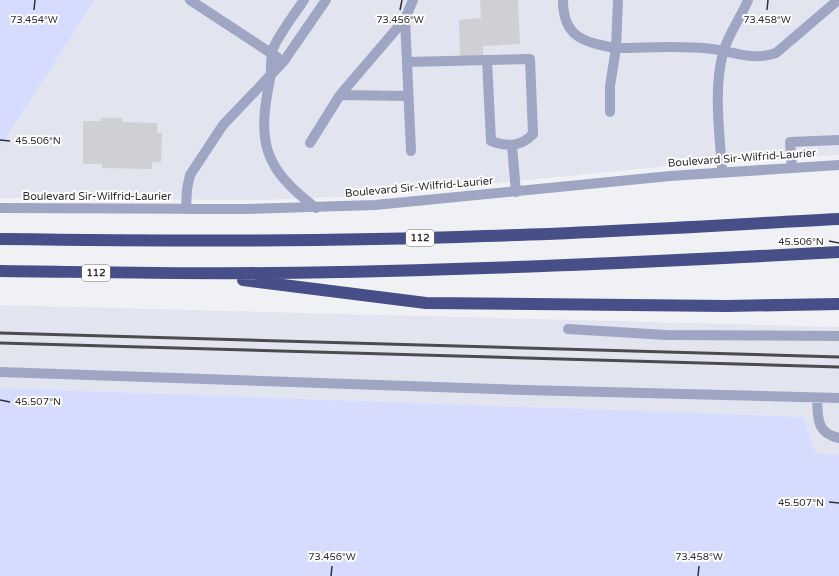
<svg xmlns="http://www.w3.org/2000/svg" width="839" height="576" font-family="'Varela Round',sans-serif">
  <rect width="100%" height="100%" fill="#f0f1f5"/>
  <path fill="#e2e4f0" d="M95,0H839V155L698,163L387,194L341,197L260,200L0,198V147Z
    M0,305L839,327V455L816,453L802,417L0,388Z"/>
  <path fill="#d5dcff" d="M0,0H95L0,147Z
    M0,388L803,417L816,453L839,455V576H0Z"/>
  <path fill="#cfd0d4" d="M480,0H518L520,44L483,46V56H460L459,20L481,18Z
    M101,118H122L123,122L157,123V133H162L161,162H152V169L102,168V164H83V121H101Z"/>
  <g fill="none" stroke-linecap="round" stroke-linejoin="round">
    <path stroke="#9fa6c3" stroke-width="10" d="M190,0L277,57
      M304,0C297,10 276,39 273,49C270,58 272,69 270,79C257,142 263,168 316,208
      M563,0C563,38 584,42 616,48L610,86V112
      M618,0L616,48C648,48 681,45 712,49C736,52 752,61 776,53L838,0
      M405,19L340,95L408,96
      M407,62L530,59L533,134C521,147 507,147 491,141L487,60
      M310,143L340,95
      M512,146L516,192
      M411,151L405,19L413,0
      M792,168L790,142L839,140
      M722,172C720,133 713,91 723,53C728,34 741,18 748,0
      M0,208L247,209L375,205L670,176L839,165
      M186,209L187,189L190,175L223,125L284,61L326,0
      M568,329L666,335L839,336
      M0,372L524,390L839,398
      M817,398C818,418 816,433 839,438"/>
    <path stroke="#474f89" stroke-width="12" d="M0,239C162,241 323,242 485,236C603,233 721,225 839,219
      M0,271C90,272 180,274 270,273C460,271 649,262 839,252
      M243,280L426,303L727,306L839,304"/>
    <path stroke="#4b4b4e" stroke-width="3" d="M0,333L839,357
      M0,343L839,367"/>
  </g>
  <path fill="none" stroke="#303032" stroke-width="1.5" d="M34,10L35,0M400,10L402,0M767,10L768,0M0,140L10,141M829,241L839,243M0,400L10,402M829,502L839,503M331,576L332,566M698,576L699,566"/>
  <g text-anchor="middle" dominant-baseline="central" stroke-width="4" stroke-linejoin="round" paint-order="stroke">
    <g fill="#fefeff" stroke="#6e6e70" stroke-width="1">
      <rect x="406" y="230" width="28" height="16" rx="3"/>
      <rect x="82" y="265" width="28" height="16" rx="3"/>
    </g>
    <g font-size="10" font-weight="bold" fill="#303032">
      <text x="420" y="238">112</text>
      <text x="96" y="273">112</text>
    </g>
    <g font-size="11" fill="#303032" stroke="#fefeff">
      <text transform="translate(742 158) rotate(-4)">Boulevard Sir-Wilfrid-Laurier</text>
      <text transform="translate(419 187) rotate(-5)">Boulevard Sir-Wilfrid-Laurier</text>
      <text x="97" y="196">Boulevard Sir-Wilfrid-Laurier</text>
    </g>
  </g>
  <g font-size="10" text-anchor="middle" fill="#303032" stroke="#fefeff" stroke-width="4" stroke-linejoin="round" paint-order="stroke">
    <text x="34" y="23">73.454°W</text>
    <text x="400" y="23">73.456°W</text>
    <text x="767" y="23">73.458°W</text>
    <text x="38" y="144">45.506°N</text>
    <text x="801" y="245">45.506°N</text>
    <text x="38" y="405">45.507°N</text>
    <text x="801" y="506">45.507°N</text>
    <text x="332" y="560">73.456°W</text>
    <text x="699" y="560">73.458°W</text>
  </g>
</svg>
